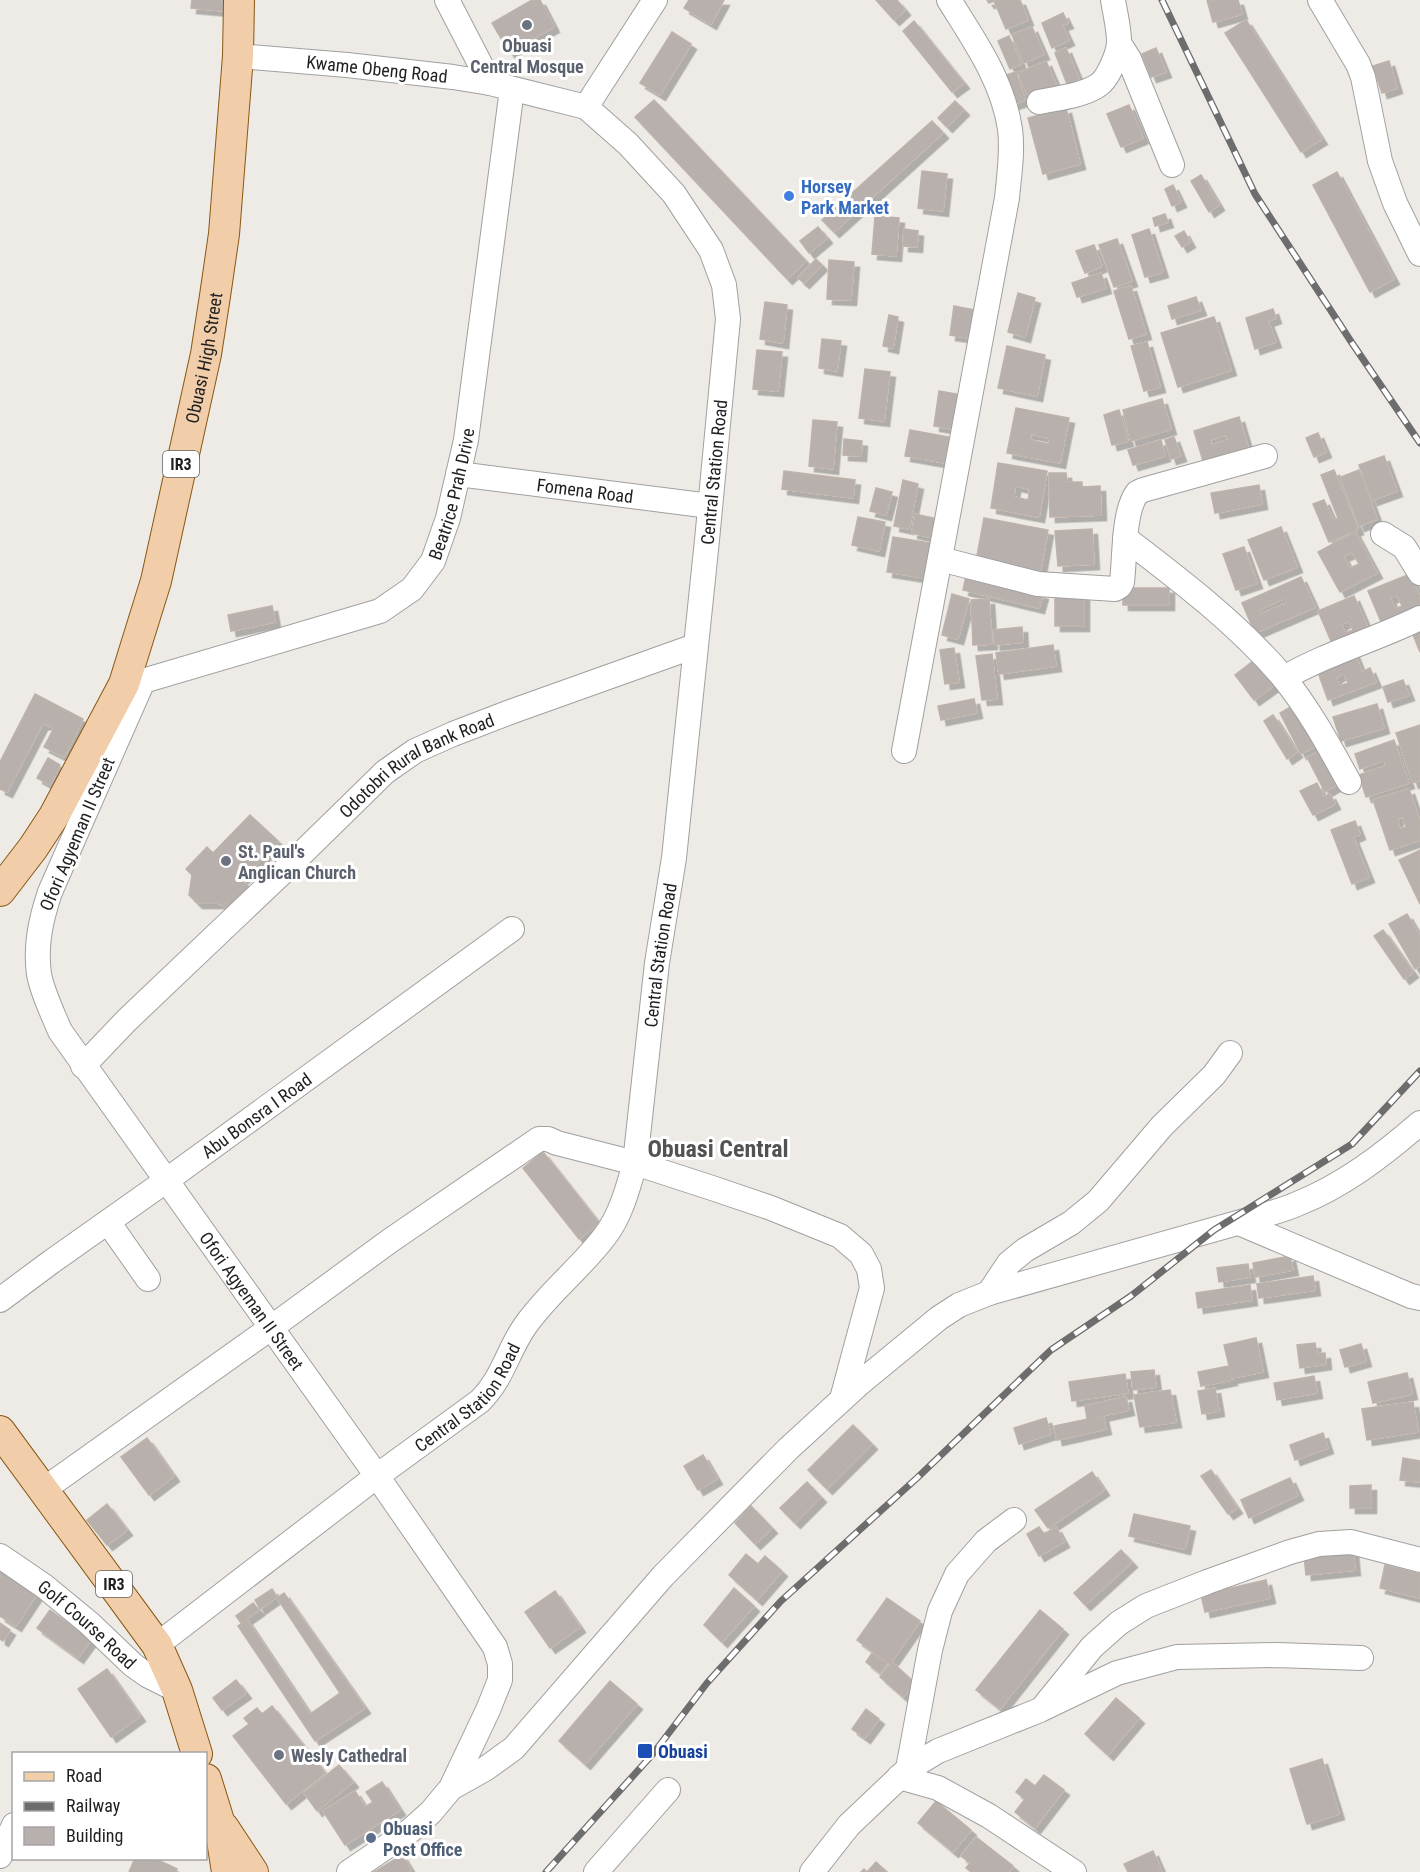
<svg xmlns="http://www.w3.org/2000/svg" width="1420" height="1872" font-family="'Roboto Condensed',sans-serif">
  <defs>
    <filter id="shadow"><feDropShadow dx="5.5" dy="5.5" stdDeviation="0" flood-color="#0004"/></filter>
  </defs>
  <rect width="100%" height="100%" fill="#eeebe6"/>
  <path fill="#b7b0ac" stroke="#beb2aa" stroke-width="1.5" fill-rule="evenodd" filter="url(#shadow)" d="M192,0H226L225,11L191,8Z
    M532,0H540L554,27L509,52L492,23Z
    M689,0H724L711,24L684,8Z
    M876,0H897L905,10L894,20Z
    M987,0H1020L1028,20L1006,29L994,1L989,3Z
    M1207,0H1238L1242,14L1213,22Z
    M1063,13L1068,23L1062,25L1069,40L1052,48L1042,23Z
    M1246,20L1322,139L1301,152L1225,33Z
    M914,21L964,83L952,92L903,31Z
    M1032,27L1044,54L1024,63L1012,35Z
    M672,32L691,44L660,95L640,83Z
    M1009,36L1021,64L1010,69L998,41Z
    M1066,48L1079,79L1067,84L1055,53Z
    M1156,48L1166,72L1151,77L1142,54Z
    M1046,61L1058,89L1030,100L1018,73Z
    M1389,61L1397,88L1382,93L1373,66Z
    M1016,72L1025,100L1013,104L1003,76Z
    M654,100L806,261L787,279L635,117Z
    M955,101L964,110L947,127L938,118Z
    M1129,105L1143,138L1121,147L1107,114Z
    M1066,108L1080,164L1043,174L1028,118Z
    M932,121L943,133L834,232L822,220Z
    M922,171L947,174L943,211L918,208Z
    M1337,172L1394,279L1370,292L1313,185Z
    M1201,175L1219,205L1209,212L1191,181Z
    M1173,185L1181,202L1172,206L1165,189Z
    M1165,214L1168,222L1155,226L1153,218Z
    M875,216L899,218L896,256L872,254Z
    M818,227L827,238L809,253L800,241Z
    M904,229L918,231L917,247L903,246Z
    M1149,229L1163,272L1145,277L1132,235Z
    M1184,231L1190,242L1182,247L1175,236Z
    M1117,239L1132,281L1114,287L1099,245Z
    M1094,245L1102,266L1085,273L1076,251Z
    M816,259L822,265L804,283L798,278Z
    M829,260L854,262L851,300L827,299Z
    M1101,273L1106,288L1077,297L1072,283Z
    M1131,286L1146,334L1129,339L1114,291Z
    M1018,293L1035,298L1025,337L1008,332Z
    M1196,297L1201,310L1172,319L1168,306Z
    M765,302L787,305L783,343L760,339Z
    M954,306L975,310L970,338L950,335Z
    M1273,309L1276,318L1268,321L1276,342L1255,349L1246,318Z
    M889,315L898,317L893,348L883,346Z
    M1214,317L1231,370L1178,387L1161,333Z
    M822,339L841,341L837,371L819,368Z
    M1147,342L1160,387L1144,391L1131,346Z
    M1007,346L1045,355L1037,396L998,388Z
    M757,350L782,352L778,391L753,389Z
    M865,369L890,372L884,421L859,418Z
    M939,391L957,394L952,429L934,426Z
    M1162,399L1171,429L1131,441L1123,410Z
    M1016,408L1069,418L1060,463L1007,453ZM1031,434L1050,438L1049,444L1030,440Z
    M1119,410L1128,441L1112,445L1104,415Z
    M1239,417L1248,447L1203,461L1194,431ZM1226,435L1228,440L1211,445L1210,440Z
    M813,420L837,422L833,469L809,466Z
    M910,430L949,437L945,463L905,456Z
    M1318,433L1326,452L1314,457L1306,438Z
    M1174,437L1181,456L1171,459L1165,440Z
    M844,439L862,441L861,456L843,455Z
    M1161,440L1165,456L1133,465L1128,450Z
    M1384,456L1397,491L1372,500L1359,465Z
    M998,463L1047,471L1039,517L991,508ZM1015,486L1030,489L1028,500L1014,497Z
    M1334,470L1358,529L1329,542L1313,504L1324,500L1333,520L1338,518L1321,475Z
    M1359,470L1377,519L1359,526L1341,477Z
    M784,471L855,480L853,498L782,489Z
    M1049,473H1066L1067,482H1082V487L1100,486L1101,515L1050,517Z
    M903,480L918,484L909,529L894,526Z
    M1259,485L1262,504L1215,513L1211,493Z
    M876,488L892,492L886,515L870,511Z
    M915,514L938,519L934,538L912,533Z
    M858,517L885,522L879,551L852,545Z
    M984,518L1048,530L1039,579L975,567Z
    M1281,527L1297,567L1264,580L1248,540Z
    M1092,529L1094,564L1058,566L1055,531Z
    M1355,532L1377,573L1340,592L1318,552ZM1352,552L1359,564L1350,568L1343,556Z
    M893,537L931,543L925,578L887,572Z
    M1244,547L1257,583L1236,590L1223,554Z
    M1410,574L1420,597V613L1384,629L1368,591ZM1397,595L1402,606L1395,609L1390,598Z
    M966,576L1043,594L1039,608L963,590Z
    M1301,577L1315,607L1255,633L1242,603ZM1285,598L1287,603L1261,614L1259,610Z
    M1123,588H1169V605H1123Z
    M952,594L969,599L958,639L942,635Z
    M1055,595H1084V626H1055Z
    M1354,596L1370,633L1334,648L1318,611ZM1349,621L1353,630L1345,633L1341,624Z
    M989,599L992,644L973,645L971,600Z
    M272,606L275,622L231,631L228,615Z
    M1420,621V652L1409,625Z
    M1022,627L1023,642L995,645L993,630Z
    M1053,645L1056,666L999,674L996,653Z
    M954,648L959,682L945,684L940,650Z
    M1354,652L1362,672L1370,668L1376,682L1328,700L1316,667ZM1344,673L1348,683L1339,686L1336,677Z
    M992,654L997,699L982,700L976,656Z
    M1257,658L1276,684L1254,700L1235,675Z
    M1403,680L1409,695L1388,702L1383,687Z
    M35,694L83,719L64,757L44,747L54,728L43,723L7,792L0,789V762Z
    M974,699L977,713L941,720L938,706Z
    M1377,704L1384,728L1341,741L1333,717Z
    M1294,705L1315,746L1301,754L1280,713Z
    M1273,715L1297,752L1287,759L1264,721Z
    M1420,725V780L1413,783L1396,733Z
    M1394,740L1409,783L1366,797L1359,775L1386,766L1384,760L1360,769L1355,754Z
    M1320,751L1338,784L1325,792L1307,757Z
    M48,758L60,765L50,785L37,778Z
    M1317,783L1324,797L1330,794L1335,804L1313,815L1300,791Z
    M1409,789L1420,821V840L1390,850L1373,800ZM1403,817L1406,827L1400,829L1397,819Z
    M250,815L278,841L241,880L249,887L228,908L218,903H197L189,895L192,875L186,869L207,847L213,853Z
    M1355,821L1360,834L1353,837L1369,877L1352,884L1331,830Z
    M1420,850V904L1399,860Z
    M1407,914L1420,936V966L1415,969L1389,924Z
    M1383,930L1413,972L1404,979L1374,936Z
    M543,1152L599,1223L579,1239L523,1168Z
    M1290,1256L1293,1270L1255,1277L1253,1263Z
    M1248,1264L1250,1277L1219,1282L1217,1268Z
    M1313,1276L1315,1290L1259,1298L1257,1284Z
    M1250,1285L1252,1300L1198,1308L1196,1293Z
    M1256,1338L1263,1372L1232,1378L1224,1345Z
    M1315,1343L1317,1354L1325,1353L1326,1364L1300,1368L1297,1345Z
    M1361,1344L1366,1361L1345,1367L1340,1350Z
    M1229,1366L1232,1380L1201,1386L1198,1372Z
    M1154,1370L1156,1387L1133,1390L1131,1372Z
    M1407,1373L1412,1394L1373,1403L1368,1382Z
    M1125,1374L1128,1393L1072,1401L1069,1382Z
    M1314,1376L1317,1393L1277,1400L1274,1383Z
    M1215,1388L1219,1411L1202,1414L1198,1391Z
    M1170,1390L1176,1422L1140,1427L1134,1395Z
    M1126,1397L1129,1410L1087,1419L1085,1406Z
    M1413,1402L1418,1432L1367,1440L1362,1409Z
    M1103,1416L1106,1429L1057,1440L1054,1426Z
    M1046,1418L1051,1434L1019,1444L1014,1428Z
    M853,1425L872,1444L827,1489L808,1470Z
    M1323,1433L1328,1448L1295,1460L1290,1445Z
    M147,1438L174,1476L149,1495L121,1457Z
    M703,1455L717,1479L698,1490L684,1466Z
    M1403,1458L1420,1461V1482L1400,1480Z
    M1211,1470L1237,1508L1228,1514L1201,1476Z
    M1092,1472L1104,1490L1048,1528L1035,1510Z
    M1290,1478L1298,1495L1249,1518L1241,1500Z
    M807,1482L821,1497L795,1523L780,1508Z
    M1371,1485V1508H1350V1486Z
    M107,1504L127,1530L107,1545L87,1520Z
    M751,1506L772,1528L755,1544L735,1523Z
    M1134,1514L1190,1526L1185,1549L1129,1536Z
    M1039,1527L1044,1534L1056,1527L1064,1542L1039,1556L1027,1534Z
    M1121,1550L1132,1562L1085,1605L1074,1593Z
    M1353,1550L1355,1570L1306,1575L1304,1556Z
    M746,1554L758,1564L765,1556L782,1571L757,1600L729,1575Z
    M1385,1565L1420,1574V1598L1380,1588Z
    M0,1566L39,1591L16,1626L0,1616Z
    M1266,1580L1270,1598L1205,1612L1201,1595Z
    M734,1588L754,1606L722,1642L704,1625Z
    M272,1589L277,1597L260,1609L255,1600Z
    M555,1591L580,1627L550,1648L525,1612Z
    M284,1593L365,1708L315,1741L238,1626L247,1620L310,1714L340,1693L277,1598Z
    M887,1598L920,1621L890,1664L857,1640Z
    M253,1603L259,1610L241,1623L236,1616Z
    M50,1610L91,1640L78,1658L37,1628Z
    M1040,1610L1063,1629L1000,1709L976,1690Z
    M0,1623L10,1630L3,1641L0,1639Z
    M872,1653L887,1664L880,1673L866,1662Z
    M892,1662L915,1683L903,1697L880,1677Z
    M107,1669L140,1716L111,1737L78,1689Z
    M236,1680L246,1693L222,1710L213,1698Z
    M610,1681L637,1704L585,1764L559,1741Z
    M1116,1698L1139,1718L1108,1755L1085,1734Z
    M272,1706L325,1773L286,1804L233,1736L249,1724L244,1718L257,1708L262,1714Z
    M866,1709L879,1719L865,1738L852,1729Z
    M1322,1759L1339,1814L1307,1824L1290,1769Z
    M339,1765L353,1782L317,1811L304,1793Z
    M1044,1775L1064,1790L1035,1828L1015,1812L1025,1799L1016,1792L1026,1779L1035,1786Z
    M382,1782L400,1810L345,1845L323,1811L355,1791L365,1807L373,1802L366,1792Z
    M936,1801L971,1830L953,1852L918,1823Z
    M976,1837L1013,1866L1009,1872H971L966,1868L970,1863L961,1856Z
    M1153,1851L1162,1872H1128L1124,1864Z
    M402,1855L411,1870L408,1872H374Z
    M135,1858H154L177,1869L176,1872H129Z
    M876,1862L887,1872H861L864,1869L867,1872Z"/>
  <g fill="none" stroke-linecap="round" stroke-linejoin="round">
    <defs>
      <g id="minor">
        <path d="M447,0L490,83"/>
        <path d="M1320,0L1358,64L1363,77L1380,161L1395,203L1420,254"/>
        <path d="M1119,43L1129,59L1172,165"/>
        <path d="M1039,102C1058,98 1081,96 1097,86C1108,80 1119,53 1119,41C1119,28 1115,13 1113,0"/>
        <path d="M586,107L655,0"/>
        <path id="s1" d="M458,474L710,506"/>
        <path d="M1383,534L1404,547L1420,573"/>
        <path d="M1125,538C1180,580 1238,624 1283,677C1309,709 1329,746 1349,782"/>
        <path d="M940,559L1038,584L1115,589L1120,586L1122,582C1125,558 1123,512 1137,493L1143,490L1265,456"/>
        <path d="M1284,678C1327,653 1375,640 1420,618"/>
        <path id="s2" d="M143,681L50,892C41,919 35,945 39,974C42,992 53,1014 60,1031L377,1476L495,1647L500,1664V1680L488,1710L451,1788L431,1812L411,1830L349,1872"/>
        <path id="s3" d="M126,684L143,681L380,611L412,589L433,561L448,518L466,440L512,89"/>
        <path d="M904,751L1007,198C1009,176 1013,152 1010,129C1003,81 974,40 949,0"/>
        <path id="s4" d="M83,1066L127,1020L288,867L385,772L415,751L453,734L513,711L695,646"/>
        <path d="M108,1222L148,1279"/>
        <path d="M1239,1223L1411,1296L1420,1298"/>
        <path d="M989,1293L1009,1263L1025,1250L1071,1223L1098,1201L1162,1126L1214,1075L1230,1053"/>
        <path id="s5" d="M0,1300L51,1262L167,1180L512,929"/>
        <path d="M43,1490L272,1327L391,1240L539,1139H548L557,1143L635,1163L712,1188L771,1208L840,1236L861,1254L869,1269L872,1288L842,1399"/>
        <path id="s6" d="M0,1556L44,1586L89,1623L133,1665L147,1675L177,1690"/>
        <path id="s7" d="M157,1645L377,1476L480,1401C503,1378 507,1352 525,1326C548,1293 581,1268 605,1236C621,1215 628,1188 635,1163L657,963L674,858L707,540L728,319L724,285L711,250L674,194L628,144L586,107L490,83L453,77L347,65L238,56"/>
        <path d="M1045,1705L1092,1647L1119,1623L1146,1606L1207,1582L1290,1552L1319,1544L1351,1542L1420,1560"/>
        <path d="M908,1769L930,1650L940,1611L957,1574L986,1541L1014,1520"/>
        <path d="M899,1777L938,1788L989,1816L1074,1872"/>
        <path d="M451,1788L485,1769L514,1748L663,1576L788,1449L860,1383L939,1318L959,1305L989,1293L1262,1216C1274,1212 1286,1209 1297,1204C1343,1186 1383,1155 1420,1123"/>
        <path d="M0,1856L14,1825"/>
        <path d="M596,1872L668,1790"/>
        <path d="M812,1872L849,1825L908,1769L938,1751L1040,1710L1117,1673L1177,1657L1277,1655L1361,1658"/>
      </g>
      <g id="major">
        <path id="s8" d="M0,891L33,848L54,816L124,684L156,581L206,354L215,296L224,234L238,56L239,0"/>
        <path d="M0,1431L157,1645L177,1690L197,1754"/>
        <path d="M206,1779L219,1821L227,1872"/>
        <path d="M224,1828L253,1872"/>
      </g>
    </defs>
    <use href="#minor" stroke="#a0a0a0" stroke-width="26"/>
    <use href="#major" stroke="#875812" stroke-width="32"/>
    <use href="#minor" stroke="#fff" stroke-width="24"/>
    <use href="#major" stroke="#f1cda9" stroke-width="30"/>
    <defs>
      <path id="rail" d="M1162,0L1255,194L1352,343L1420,443
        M546,1872L652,1755L707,1683L781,1601L917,1478L1051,1350L1131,1296L1214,1230L1352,1144L1420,1071"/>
    </defs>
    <use href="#rail" stroke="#6d6d6d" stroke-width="7"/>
    <use href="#rail" stroke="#fff" stroke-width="4.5" stroke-dasharray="14" stroke-linecap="butt"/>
  </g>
  <g fill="#6b7280" stroke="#fff" stroke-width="2">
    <circle cx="527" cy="25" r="6"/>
    <circle cx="226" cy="861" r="6"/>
    <circle cx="279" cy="1755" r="6"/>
  </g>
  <circle fill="#3f7fe0" stroke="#fff" stroke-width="2" cx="789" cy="196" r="6"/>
  <rect fill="#1a4fb4" stroke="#fff" stroke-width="2" x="637" y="1743" width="16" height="16" rx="3"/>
  <circle fill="#5c6f8a" stroke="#fff" stroke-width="2" cx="371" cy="1838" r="6"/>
  <g text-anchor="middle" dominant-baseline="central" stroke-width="6" stroke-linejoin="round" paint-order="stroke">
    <g fill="#fff" stroke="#626262" stroke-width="1.5">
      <rect x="163" y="451" width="36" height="26" rx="4.5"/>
      <rect x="96" y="1571" width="36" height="26" rx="4.5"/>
    </g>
    <g font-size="16" font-weight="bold" fill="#1f1f1f">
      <text x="181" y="464">IR3</text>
      <text x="114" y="1584">IR3</text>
    </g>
    <g font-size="18" font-weight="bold" fill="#5b616d" stroke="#fff" text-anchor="start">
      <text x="527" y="45" text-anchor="middle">Obuasi<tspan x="527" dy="21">Central Mosque</tspan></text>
      <text x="238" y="851">St. Paul's<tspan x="238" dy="21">Anglican Church</tspan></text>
      <text x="291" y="1755">Wesly Cathedral</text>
    </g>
    <g font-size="18" fill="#1f1f1f" stroke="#fff">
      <text transform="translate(377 69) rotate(6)">Kwame Obeng Road</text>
      <text stroke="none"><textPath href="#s8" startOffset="578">Obuasi High Street</textPath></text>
      <text stroke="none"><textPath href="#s7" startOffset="1388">Central Station Road</textPath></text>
      <text stroke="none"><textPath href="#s1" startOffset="128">Fomena Road</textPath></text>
      <text stroke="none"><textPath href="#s3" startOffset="408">Beatrice Prah Drive</textPath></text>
      <text stroke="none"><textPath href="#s4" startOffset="452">Odotobri Rural Bank Road</textPath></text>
      <text transform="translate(77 834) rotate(-67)">Ofori Agyeman II Street</text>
      <text stroke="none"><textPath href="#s7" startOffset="902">Central Station Road</textPath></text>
      <text stroke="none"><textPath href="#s5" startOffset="316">Abu Bonsra I Road</textPath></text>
      <text stroke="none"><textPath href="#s2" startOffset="706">Ofori Agyeman II Street</textPath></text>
      <text stroke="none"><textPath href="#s7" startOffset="399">Central Station Road</textPath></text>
      <text stroke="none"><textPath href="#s6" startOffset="111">Golf Course Road</textPath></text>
    </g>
    <g font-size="18" font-weight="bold" fill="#366cbe" stroke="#fff" text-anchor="start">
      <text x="801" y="186">Horsey<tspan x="801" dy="21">Park Market</tspan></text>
    </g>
    <g font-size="18" font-weight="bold" fill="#164399" stroke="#fff" text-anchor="start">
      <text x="658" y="1751">Obuasi</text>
    </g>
    <g font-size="18" font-weight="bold" fill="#4e5e75" stroke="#fff" text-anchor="start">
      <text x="383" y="1828">Obuasi<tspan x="383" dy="21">Post Office</tspan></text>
    </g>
    <g font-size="24" font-weight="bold" fill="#525252" stroke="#fff">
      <text x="718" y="1149">Obuasi Central</text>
    </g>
  </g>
  <rect x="12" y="1752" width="195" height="108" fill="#ffffff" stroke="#a5a5a5" stroke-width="1.5"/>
  <rect x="24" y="1772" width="30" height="9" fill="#f1cda9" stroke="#a5a5a5" stroke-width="1.5"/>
  <text x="66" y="1782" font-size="18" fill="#1f1f1f">Road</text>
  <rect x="24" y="1802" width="30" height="9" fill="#6d6d6d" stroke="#a5a5a5" stroke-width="1.5"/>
  <text x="66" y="1812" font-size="18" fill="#1f1f1f">Railway</text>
  <rect x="24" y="1827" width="30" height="18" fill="#b7b0ac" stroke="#a5a5a5" stroke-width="1.5"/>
  <text x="66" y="1842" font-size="18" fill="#1f1f1f">Building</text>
</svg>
